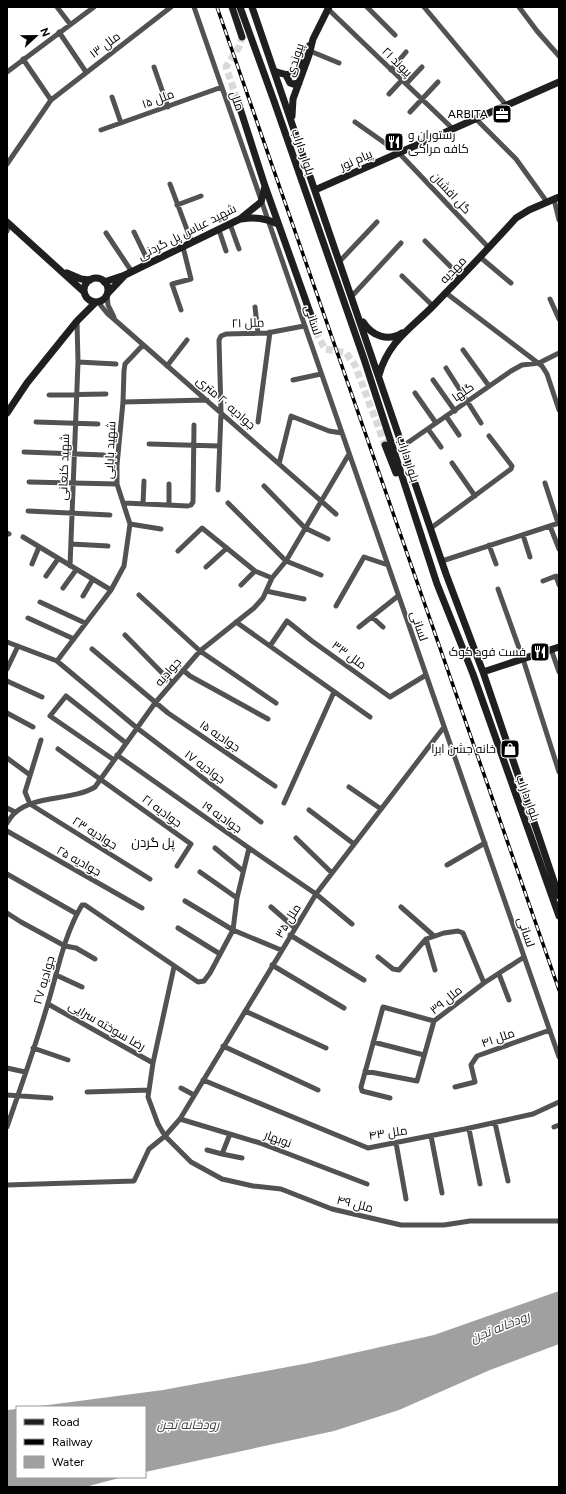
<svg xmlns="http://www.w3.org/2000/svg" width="566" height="1494" font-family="Figtree,Cairo,sans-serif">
  <rect width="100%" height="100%" fill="#fff"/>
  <path fill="#a0a0a0" d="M559,1291V1344L490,1370L399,1410L334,1431L145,1472V1407H33L163,1390L309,1363L434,1335Z
    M17,1409V1477H123L85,1487H7V1410Z"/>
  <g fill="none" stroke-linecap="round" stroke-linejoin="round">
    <path stroke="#d9d9d9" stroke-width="7" stroke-dasharray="7 3.5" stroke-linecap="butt" d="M237,99L226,67L239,47L242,37
      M313,321L318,336L325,349L346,353L355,365L385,445"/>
    <path stroke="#525252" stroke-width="5" d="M57,7L70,24
      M194,7L559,1057
      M367,7L395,35
      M424,7L506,105
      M519,7L537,31L559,56
      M327,8L453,129
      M59,32L86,72
      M310,51L339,63
      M23,59L51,100
      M154,67L168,107
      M391,70L406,52
      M7,72L94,7
      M406,84L422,67
      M389,94L402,80
      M112,97L121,123
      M410,112L438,82
      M476,119L516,159L547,202
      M355,122L399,153L489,248
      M101,130L222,87
      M7,164L51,100L171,7
      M170,184L192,243
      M554,199L559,220
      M177,205L201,196
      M230,224L239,249
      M219,230L226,251
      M7,231L9,224
      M134,232L149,263
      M106,233L132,272
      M425,241L461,277
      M480,257L511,283
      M340,261L377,222
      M402,276L433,306
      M446,293L542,366L547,374L559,410
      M107,295L108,305L114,317
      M352,296L401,243
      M550,299L559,319
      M98,302L107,313L336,514
      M255,307L258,333
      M181,310L172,284L191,279L183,247
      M463,350L489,386
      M78,362L116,364
      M167,366L187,340
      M446,368L481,423
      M293,380L321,374
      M433,380L455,411
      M415,393L436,423
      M49,395L106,394
      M123,402L207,400
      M446,416L459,435
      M36,422L98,424
      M258,422L270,332
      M428,429L441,447
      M149,444L219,446
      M403,446L511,371L522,365L539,363L559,353
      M24,452L104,455
      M452,463L475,496
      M279,464L291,416L329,431L342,433
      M29,482L117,484
      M545,483L558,523
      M264,486L305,528L328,539
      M218,490L221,412L219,340L221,336L226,334L267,333L304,326
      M124,503L188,506L191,505L193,502L194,425
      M228,503L286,561L321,575
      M143,504L144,481
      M169,505V484
      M28,511L110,515
      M130,524L161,529
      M550,526L559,549
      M431,528L511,469L512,466L489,436
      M7,533L9,534
      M523,535L530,557
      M23,537L111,590
      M71,544L108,546
      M489,545L496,564
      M178,551L202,528L255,571L272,578
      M442,561L559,523
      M32,564L39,547
      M70,566L78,362L77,321
      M206,567L227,548
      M46,576L58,559
      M543,581L556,576L559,585
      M241,585L255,571
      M63,588L76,570
      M498,589L523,659L559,772
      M266,591L304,599
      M139,595L200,651L276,703
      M83,596L93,579
      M40,602L85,623
      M336,606L364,557L388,565
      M372,617L383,627
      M28,618L74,639
      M236,622L370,717
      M359,627L398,596
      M125,635L172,683
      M7,642L57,661L137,728L261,822
      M270,646L287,621L312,641L390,697L426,675
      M92,649L168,713L275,786
      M551,649L559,672
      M57,661L111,590L124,566L130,524L117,484V465L123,402L124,371L125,364L143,345
      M7,669L18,646
      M183,670L190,676L268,719
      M7,681L42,697
      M7,713L33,727
      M41,740L25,792L30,804L150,879
      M58,749L191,844L177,866
      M117,755L249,848L316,894L352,924
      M7,758L30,775
      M114,760L50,716L66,696L126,743
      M349,787L381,809
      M284,803L334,692
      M7,808L15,812
      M309,810L354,844
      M7,823C9,820 12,815 15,813C34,795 72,801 95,787L155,703L200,651L254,608L263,598L272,578L286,561L349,454
      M7,831L142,908
      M296,838L332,873
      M215,848L243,871
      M447,865L485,843
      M200,872L237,898
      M7,874L77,914
      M185,901L233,930L281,950
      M271,907L295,928
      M401,907L434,936
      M7,913L21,922L65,946L76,948L95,959
      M178,928L220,954
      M290,935L364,980
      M426,939L435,970
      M378,957L393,969L399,970L426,939L444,933L458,931L463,933L484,983
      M272,965L344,1008
      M174,967L153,1063L148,1097L158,1124L165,1136L191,1162L222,1179L253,1186L281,1189L332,1209L401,1225H444L470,1221H559
      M499,974L509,1000
      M56,975L82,987
      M48,1004L153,1063
      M245,1011L326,1048
      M373,1042L424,1055
      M223,1046L318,1090
      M33,1048L68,1060
      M7,1068L25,1072
      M365,1071L417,1081L434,1021L484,983L524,957
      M203,1080L368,1148L465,1129L533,1114L559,1102
      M455,1087L475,1082L471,1065L477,1056L550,1030
      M181,1088L194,1095
      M87,1092L149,1090
      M7,1095L51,1098
      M390,1098L362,1091L361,1087L383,1007L434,1021
      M180,1119L260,1143L367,1184
      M495,1123L508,1181
      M7,1127C21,1086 36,1045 48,1003C58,970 64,935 82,905H85L198,982L204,981L210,973L233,930L237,898L249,848
      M554,1127L559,1125
      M469,1129L480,1184
      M230,1134L222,1154L242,1158
      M431,1136L442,1193
      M396,1143L406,1199
      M207,1150L222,1154
      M7,1185L134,1181L149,1149L165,1136L180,1119L316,894L444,727"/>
    <path stroke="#1f1f1f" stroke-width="7" d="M232,7L242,37
      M240,7L274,101L364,359L437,584L473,674L559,916
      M252,7L446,574L483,672L559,896
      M274,71C282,74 289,77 297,71L309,46
      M286,75L290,83L293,84L299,83
      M237,99L265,186L313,321
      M292,116L293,99L309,55L313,39L329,7
      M315,190L559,82
      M241,219C255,217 265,218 278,224
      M7,222L84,292
      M67,273L81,279L90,280
      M84 290a12 12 0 1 1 24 0a12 12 0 1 1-24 0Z
      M104,282L125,275L240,219L261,202L265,186
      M108,293L125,275
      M363,322C372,336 388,342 402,333
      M379,375C389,340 412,328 435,304C463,275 490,247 516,218L529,210L559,197
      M7,413L27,383L77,321L95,303
      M385,445L396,473
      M483,672L559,647"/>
    <defs>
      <path id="rail" d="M217,7L559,990"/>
    </defs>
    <use href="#rail" stroke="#000" stroke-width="3.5"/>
    <use href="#rail" stroke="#fff" stroke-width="2" stroke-dasharray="6" stroke-linecap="butt"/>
  </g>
  <defs>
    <symbol id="office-square" viewBox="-11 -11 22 22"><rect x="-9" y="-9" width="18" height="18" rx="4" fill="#000" stroke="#fff"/><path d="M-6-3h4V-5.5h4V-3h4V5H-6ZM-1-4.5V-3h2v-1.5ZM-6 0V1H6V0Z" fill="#fff"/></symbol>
    <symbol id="restaurant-square" viewBox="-11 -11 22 22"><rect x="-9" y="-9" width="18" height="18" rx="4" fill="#000" stroke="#fff"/><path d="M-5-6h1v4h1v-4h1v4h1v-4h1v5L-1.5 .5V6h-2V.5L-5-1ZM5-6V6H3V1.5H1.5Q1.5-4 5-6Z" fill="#fff"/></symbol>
    <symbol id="shop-square" viewBox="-11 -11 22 22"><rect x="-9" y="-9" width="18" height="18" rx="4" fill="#000" stroke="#fff"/><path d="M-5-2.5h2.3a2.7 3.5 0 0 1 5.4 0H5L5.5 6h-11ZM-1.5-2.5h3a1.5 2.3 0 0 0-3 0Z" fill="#fff"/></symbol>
  </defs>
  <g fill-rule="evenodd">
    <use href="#office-square" x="491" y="103" width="22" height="22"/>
    <use href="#restaurant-square" x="383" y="131" width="22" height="22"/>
    <use href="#restaurant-square" x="529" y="641" width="22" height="22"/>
    <use href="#shop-square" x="499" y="738" width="22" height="22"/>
  </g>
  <g text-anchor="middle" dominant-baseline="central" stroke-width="3" stroke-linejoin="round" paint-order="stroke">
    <g font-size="12" fill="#000" stroke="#fff">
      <text transform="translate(105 45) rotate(-37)">ملل ۱۳</text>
      <text transform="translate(295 60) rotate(-72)">پیوندی</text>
      <text transform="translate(397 62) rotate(44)">پیوند ۲۱</text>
      <text transform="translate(158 99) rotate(-20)">ملل ۱۵</text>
      <text transform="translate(237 101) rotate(71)">ملل</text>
      <text transform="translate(303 152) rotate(71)">بلوار داراب</text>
      <text transform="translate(356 160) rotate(-24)">پیام نور</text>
      <text transform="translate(451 193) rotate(47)">گل افشان</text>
      <text transform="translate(187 232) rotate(-27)">شهید عباس پل گردنی</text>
      <text transform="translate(453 270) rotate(-46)">مهدیه</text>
      <text transform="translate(313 320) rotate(71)">لسانی</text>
      <text transform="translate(248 323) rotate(-2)">ملل ۲۱</text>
      <text transform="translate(463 392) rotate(-35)">گلها</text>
      <text transform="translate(226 403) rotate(41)">جوادیه ۲۰ متری</text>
      <text transform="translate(110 450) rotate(-87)">شهید بابایی</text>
      <text transform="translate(408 459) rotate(72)">بلوار داراب</text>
      <text transform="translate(64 467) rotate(-88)">شهید کنعانی</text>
      <text transform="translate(419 626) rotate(71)">لسانی</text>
      <text transform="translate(349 655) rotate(36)">ملل ۳۳</text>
      <text transform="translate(168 672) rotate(-49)">جوادیه</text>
      <text transform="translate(220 736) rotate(34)">جوادیه ۱۵</text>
      <text transform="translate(205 767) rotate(37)">جوادیه ۱۷</text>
      <text transform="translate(528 798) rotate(70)">بلوار داراب</text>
      <text transform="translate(162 811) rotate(36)">جوادیه ۲۱</text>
      <text transform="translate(222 817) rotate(35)">جوادیه ۱۹</text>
      <text transform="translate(95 833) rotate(32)">جوادیه ۲۳</text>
      <text transform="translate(79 861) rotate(29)">جوادیه ۲۵</text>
      <text transform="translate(288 921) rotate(-58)">ملل ۳۵</text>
      <text transform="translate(526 932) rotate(71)">لسانی</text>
      <text transform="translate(44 980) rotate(-74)">جوادیه ۲۷</text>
      <text transform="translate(446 1000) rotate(-39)">ملل ۳۹</text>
      <text transform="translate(107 1026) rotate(30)">رضا سوخته سرایی</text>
      <text transform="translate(498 1038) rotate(-19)">ملل ۴۱</text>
      <text transform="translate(388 1133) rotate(-8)">ملل ۴۳</text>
      <text transform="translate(278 1139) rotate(20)">نوبهار</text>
      <text transform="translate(355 1204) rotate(14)">ملل ۴۹</text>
    </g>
    <g font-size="12" fill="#000" stroke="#fff" text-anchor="end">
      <text x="488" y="114">ARBITA</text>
      <text x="408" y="135" text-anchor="start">رستوران و<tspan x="408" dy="14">کافه مراکی</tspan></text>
      <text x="526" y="652">فست فود کوک</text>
      <text x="496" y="749">خانه جشن ابرا</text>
    </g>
    <g font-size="13" fill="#000" stroke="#fff">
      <text x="153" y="842">پل گردن</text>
    </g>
    <g font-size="13" font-style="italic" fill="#414141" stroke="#fff">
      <text transform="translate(500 1327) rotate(-22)">رودخانه تجن</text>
      <text x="188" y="1424">رودخانه تجن</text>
    </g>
  </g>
  <rect width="566" height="1494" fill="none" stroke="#000000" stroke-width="16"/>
  <rect x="16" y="1406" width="130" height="72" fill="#ffffff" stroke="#999999"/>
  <rect x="24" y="1419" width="20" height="6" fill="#1f1f1f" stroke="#999999"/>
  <text x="52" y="1426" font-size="12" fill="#000000">Road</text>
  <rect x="24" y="1439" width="20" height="6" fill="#000000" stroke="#999999"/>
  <text x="52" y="1446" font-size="12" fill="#000000">Railway</text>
  <rect x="24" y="1456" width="20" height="12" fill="#a0a0a0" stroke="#999999"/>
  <text x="52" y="1466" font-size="12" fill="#000000">Water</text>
  <g transform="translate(36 36) rotate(68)" stroke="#ffffff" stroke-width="3" paint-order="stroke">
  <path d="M0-3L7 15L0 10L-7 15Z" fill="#000000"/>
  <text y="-6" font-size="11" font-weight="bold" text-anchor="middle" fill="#000000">N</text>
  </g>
</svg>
